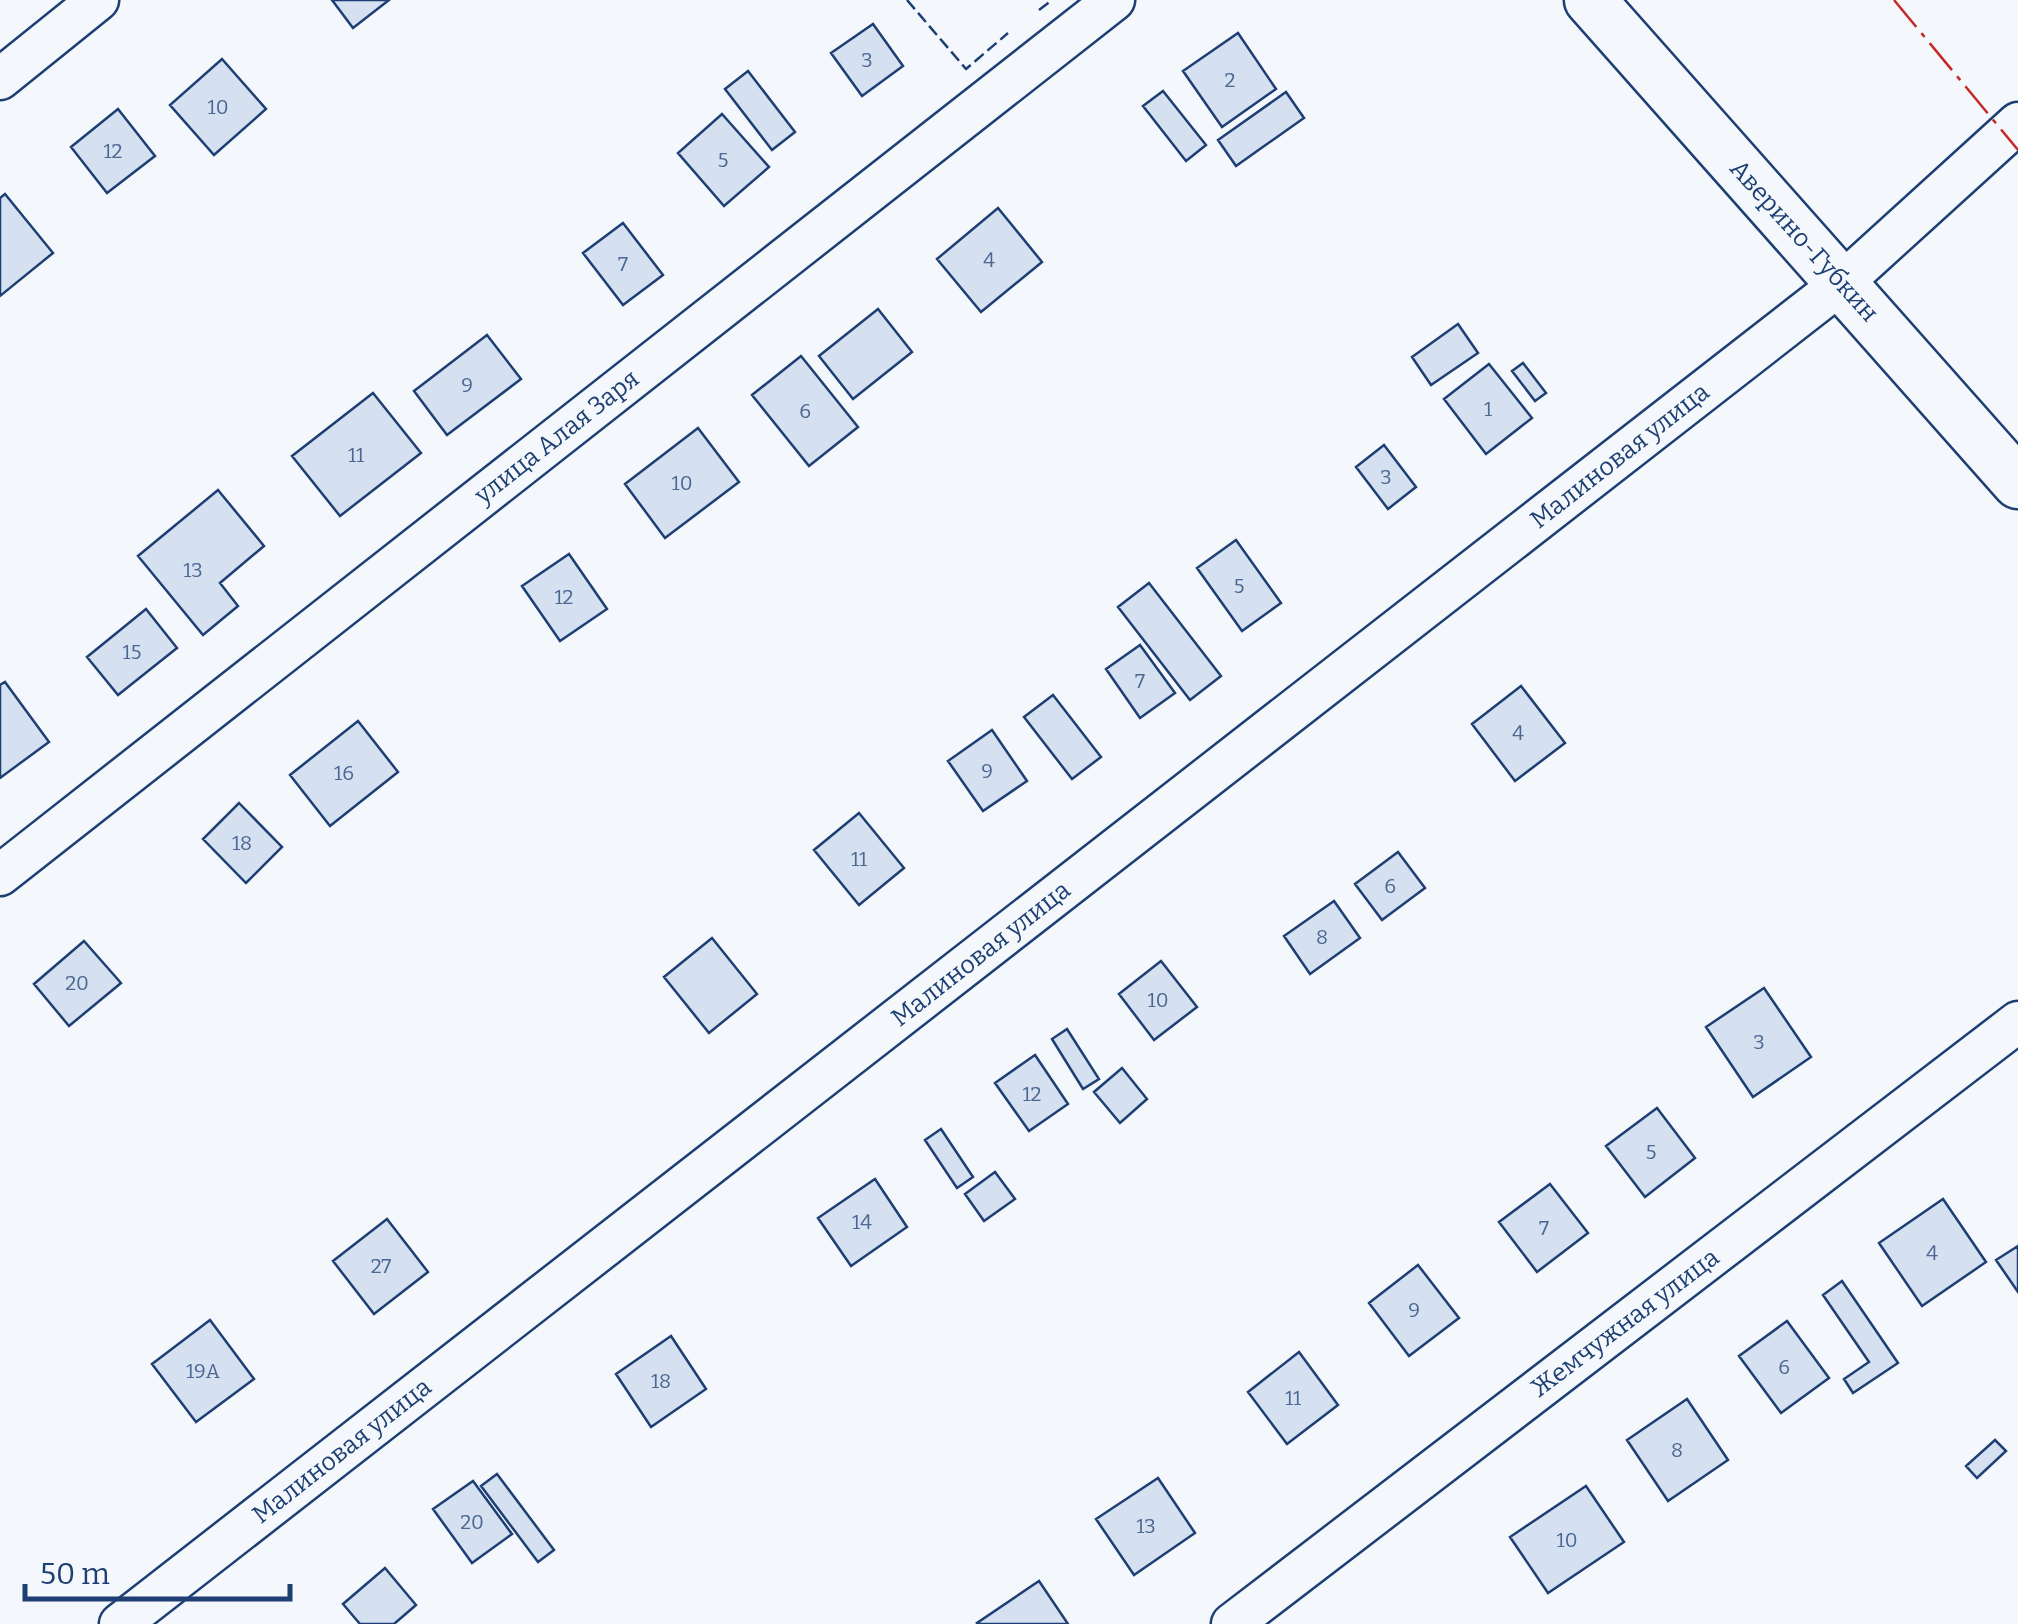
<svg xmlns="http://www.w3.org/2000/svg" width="2018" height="1624" font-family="Bitter,serif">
  <rect width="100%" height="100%" fill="#f4f7fb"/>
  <path fill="#d5e0f0" stroke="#1d3f73" stroke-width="2.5" d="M332,0H389L353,28Z
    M873,24L903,66L862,96L831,53Z
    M1238,33L1276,89L1222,127L1183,71Z
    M222,59L266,109L214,155L170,105Z
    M748,71L795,132L772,150L725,89Z
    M1163,91L1206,145L1186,161L1143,106Z
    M1286,92L1304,118L1236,166L1218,140Z
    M118,109L155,156L107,193L71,147Z
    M722,114L769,167L724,206L678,153Z
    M5,194L53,253L0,296V198Z
    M998,208L1042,262L981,312L937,259Z
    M623,223L663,275L623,305L583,253Z
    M878,309L912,352L853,399L819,356Z
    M1458,324L1478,353L1431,385L1412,357Z
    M487,335L521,379L447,435L414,391Z
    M801,356L858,427L809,466L752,395Z
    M1523,363L1546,393L1535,401L1512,371Z
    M1489,364L1532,418L1486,454L1444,399Z
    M373,393L421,453L340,516L292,456Z
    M698,428L739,482L665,538L625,484Z
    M1384,445L1416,487L1388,509L1356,467Z
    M218,490L264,546L220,583L238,606L203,635L138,556Z
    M1236,540L1281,603L1242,631L1197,568Z
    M569,554L607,609L560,641L522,586Z
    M1149,583L1221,676L1190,700L1118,607Z
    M146,609L177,648L118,695L87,657Z
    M1140,645L1175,693L1140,718L1106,669Z
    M5,682L49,742L0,778V685Z
    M1521,686L1565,743L1515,781L1472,724Z
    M1053,695L1101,757L1072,779L1024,717Z
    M358,721L398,772L330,826L290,775Z
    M992,730L1027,781L983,811L948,761Z
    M239,803L282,847L246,883L203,839Z
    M859,813L904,868L859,905L814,850Z
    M1398,852L1425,888L1382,920L1355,884Z
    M1334,901L1360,938L1310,974L1284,936Z
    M712,938L757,994L709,1033L664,977Z
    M84,941L121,983L69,1026L34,984Z
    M1161,961L1197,1007L1154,1040L1119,994Z
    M1764,988L1811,1057L1753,1097L1706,1027Z
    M1067,1029L1099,1079L1083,1089L1052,1039Z
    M1035,1055L1068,1104L1029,1131L995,1083Z
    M1122,1068L1147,1099L1120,1123L1094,1092Z
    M1657,1108L1695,1158L1645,1197L1606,1146Z
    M941,1129L973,1177L957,1188L925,1140Z
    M995,1172L1015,1199L984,1221L965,1194Z
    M875,1179L907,1227L851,1266L818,1218Z
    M1550,1184L1588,1233L1537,1272L1499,1222Z
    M1943,1199L1986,1262L1922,1306L1879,1243Z
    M387,1219L428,1272L374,1314L333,1261Z
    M2018,1246V1292L1996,1260Z
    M1418,1265L1459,1318L1409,1356L1369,1303Z
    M1842,1281L1898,1363L1853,1393L1844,1379L1869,1362L1823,1295Z
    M210,1320L254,1379L196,1422L152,1364Z
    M1787,1321L1829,1378L1781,1413L1739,1356Z
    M671,1336L706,1389L651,1427L616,1374Z
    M1299,1352L1338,1405L1287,1444L1248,1392Z
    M1687,1399L1728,1460L1668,1501L1627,1440Z
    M1995,1440L2006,1451L1977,1478L1966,1466Z
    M497,1474L554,1550L538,1562L481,1486Z
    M1158,1478L1195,1533L1134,1575L1096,1519Z
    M473,1481L512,1534L472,1563L433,1509Z
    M1586,1486L1624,1542L1548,1593L1510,1537Z
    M385,1568L416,1605L394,1624H360L343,1604Z
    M1039,1581L1068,1624H978L977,1623Z"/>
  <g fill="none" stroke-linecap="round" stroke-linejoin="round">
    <defs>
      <path id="minor" d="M0,79L98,0
        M0,875L1114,0
        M120,1624L1842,283L2018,123
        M1232,1624L2018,1022"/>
      <path id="major" d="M1590,0L2018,483"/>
    </defs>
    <use href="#minor" stroke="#1d3f73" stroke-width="45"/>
    <use href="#major" stroke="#1d3f73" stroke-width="55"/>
    <use href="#minor" stroke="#f4f7fb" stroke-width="40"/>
    <use href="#major" stroke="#f4f7fb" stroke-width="50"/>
    <path stroke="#1d3f73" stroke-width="2.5" stroke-dasharray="12 5" stroke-linecap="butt" d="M907,0L966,69L1008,33
      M1039,10L1052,0"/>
    <path stroke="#c62828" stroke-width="2.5" stroke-dasharray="35 8 5 8" stroke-linecap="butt" d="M1894,0L2018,150"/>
  </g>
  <g text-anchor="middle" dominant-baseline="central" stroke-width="8" stroke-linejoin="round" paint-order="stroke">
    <g font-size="20" fill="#4b6792">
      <text x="867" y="60">3</text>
      <text x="1230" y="80">2</text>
      <text x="218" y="107">10</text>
      <text x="113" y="151">12</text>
      <text x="723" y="160">5</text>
      <text x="989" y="260">4</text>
      <text x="623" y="264">7</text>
      <text x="467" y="385">9</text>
      <text x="1488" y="409">1</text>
      <text x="805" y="411">6</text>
      <text x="356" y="455">11</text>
      <text x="1386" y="477">3</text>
      <text x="682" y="483">10</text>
      <text x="193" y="570">13</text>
      <text x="1239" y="586">5</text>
      <text x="564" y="597">12</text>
      <text x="132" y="652">15</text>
      <text x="1140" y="681">7</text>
      <text x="1518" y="733">4</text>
      <text x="987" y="771">9</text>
      <text x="344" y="773">16</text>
      <text x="242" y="843">18</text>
      <text x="859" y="859">11</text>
      <text x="1390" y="886">6</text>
      <text x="1322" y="937">8</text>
      <text x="77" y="983">20</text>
      <text x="1158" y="1000">10</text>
      <text x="1759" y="1042">3</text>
      <text x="1032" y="1094">12</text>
      <text x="1651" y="1152">5</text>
      <text x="862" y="1222">14</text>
      <text x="1544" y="1228">7</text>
      <text x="1932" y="1253">4</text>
      <text x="381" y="1266">27</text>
      <text x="1414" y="1310">9</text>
      <text x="1784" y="1367">6</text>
      <text x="203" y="1371">19А</text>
      <text x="661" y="1381">18</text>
      <text x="1293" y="1398">11</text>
      <text x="1677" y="1450">8</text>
      <text x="472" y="1522">20</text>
      <text x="1146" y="1526">13</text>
      <text x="1567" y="1540">10</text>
    </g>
    <g font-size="25" fill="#1d3f73" stroke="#f4f7fb">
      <text transform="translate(1804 241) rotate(48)">Аверино-Губкин</text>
      <text transform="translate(557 437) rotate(-38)">улица Алая Заря</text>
      <text transform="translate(1620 456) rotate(-38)">Малиновая улица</text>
      <text transform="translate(981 954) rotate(-38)">Малиновая улица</text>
      <text transform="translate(1625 1323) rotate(-37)">Жемчужная улица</text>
      <text transform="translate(342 1451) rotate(-38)">Малиновая улица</text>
    </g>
  </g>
  <path d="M25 1584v15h265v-15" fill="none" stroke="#1d3f73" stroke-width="5"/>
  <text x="40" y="1584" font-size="30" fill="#1d3f73" stroke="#f4f7fb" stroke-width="8" paint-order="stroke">50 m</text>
</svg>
